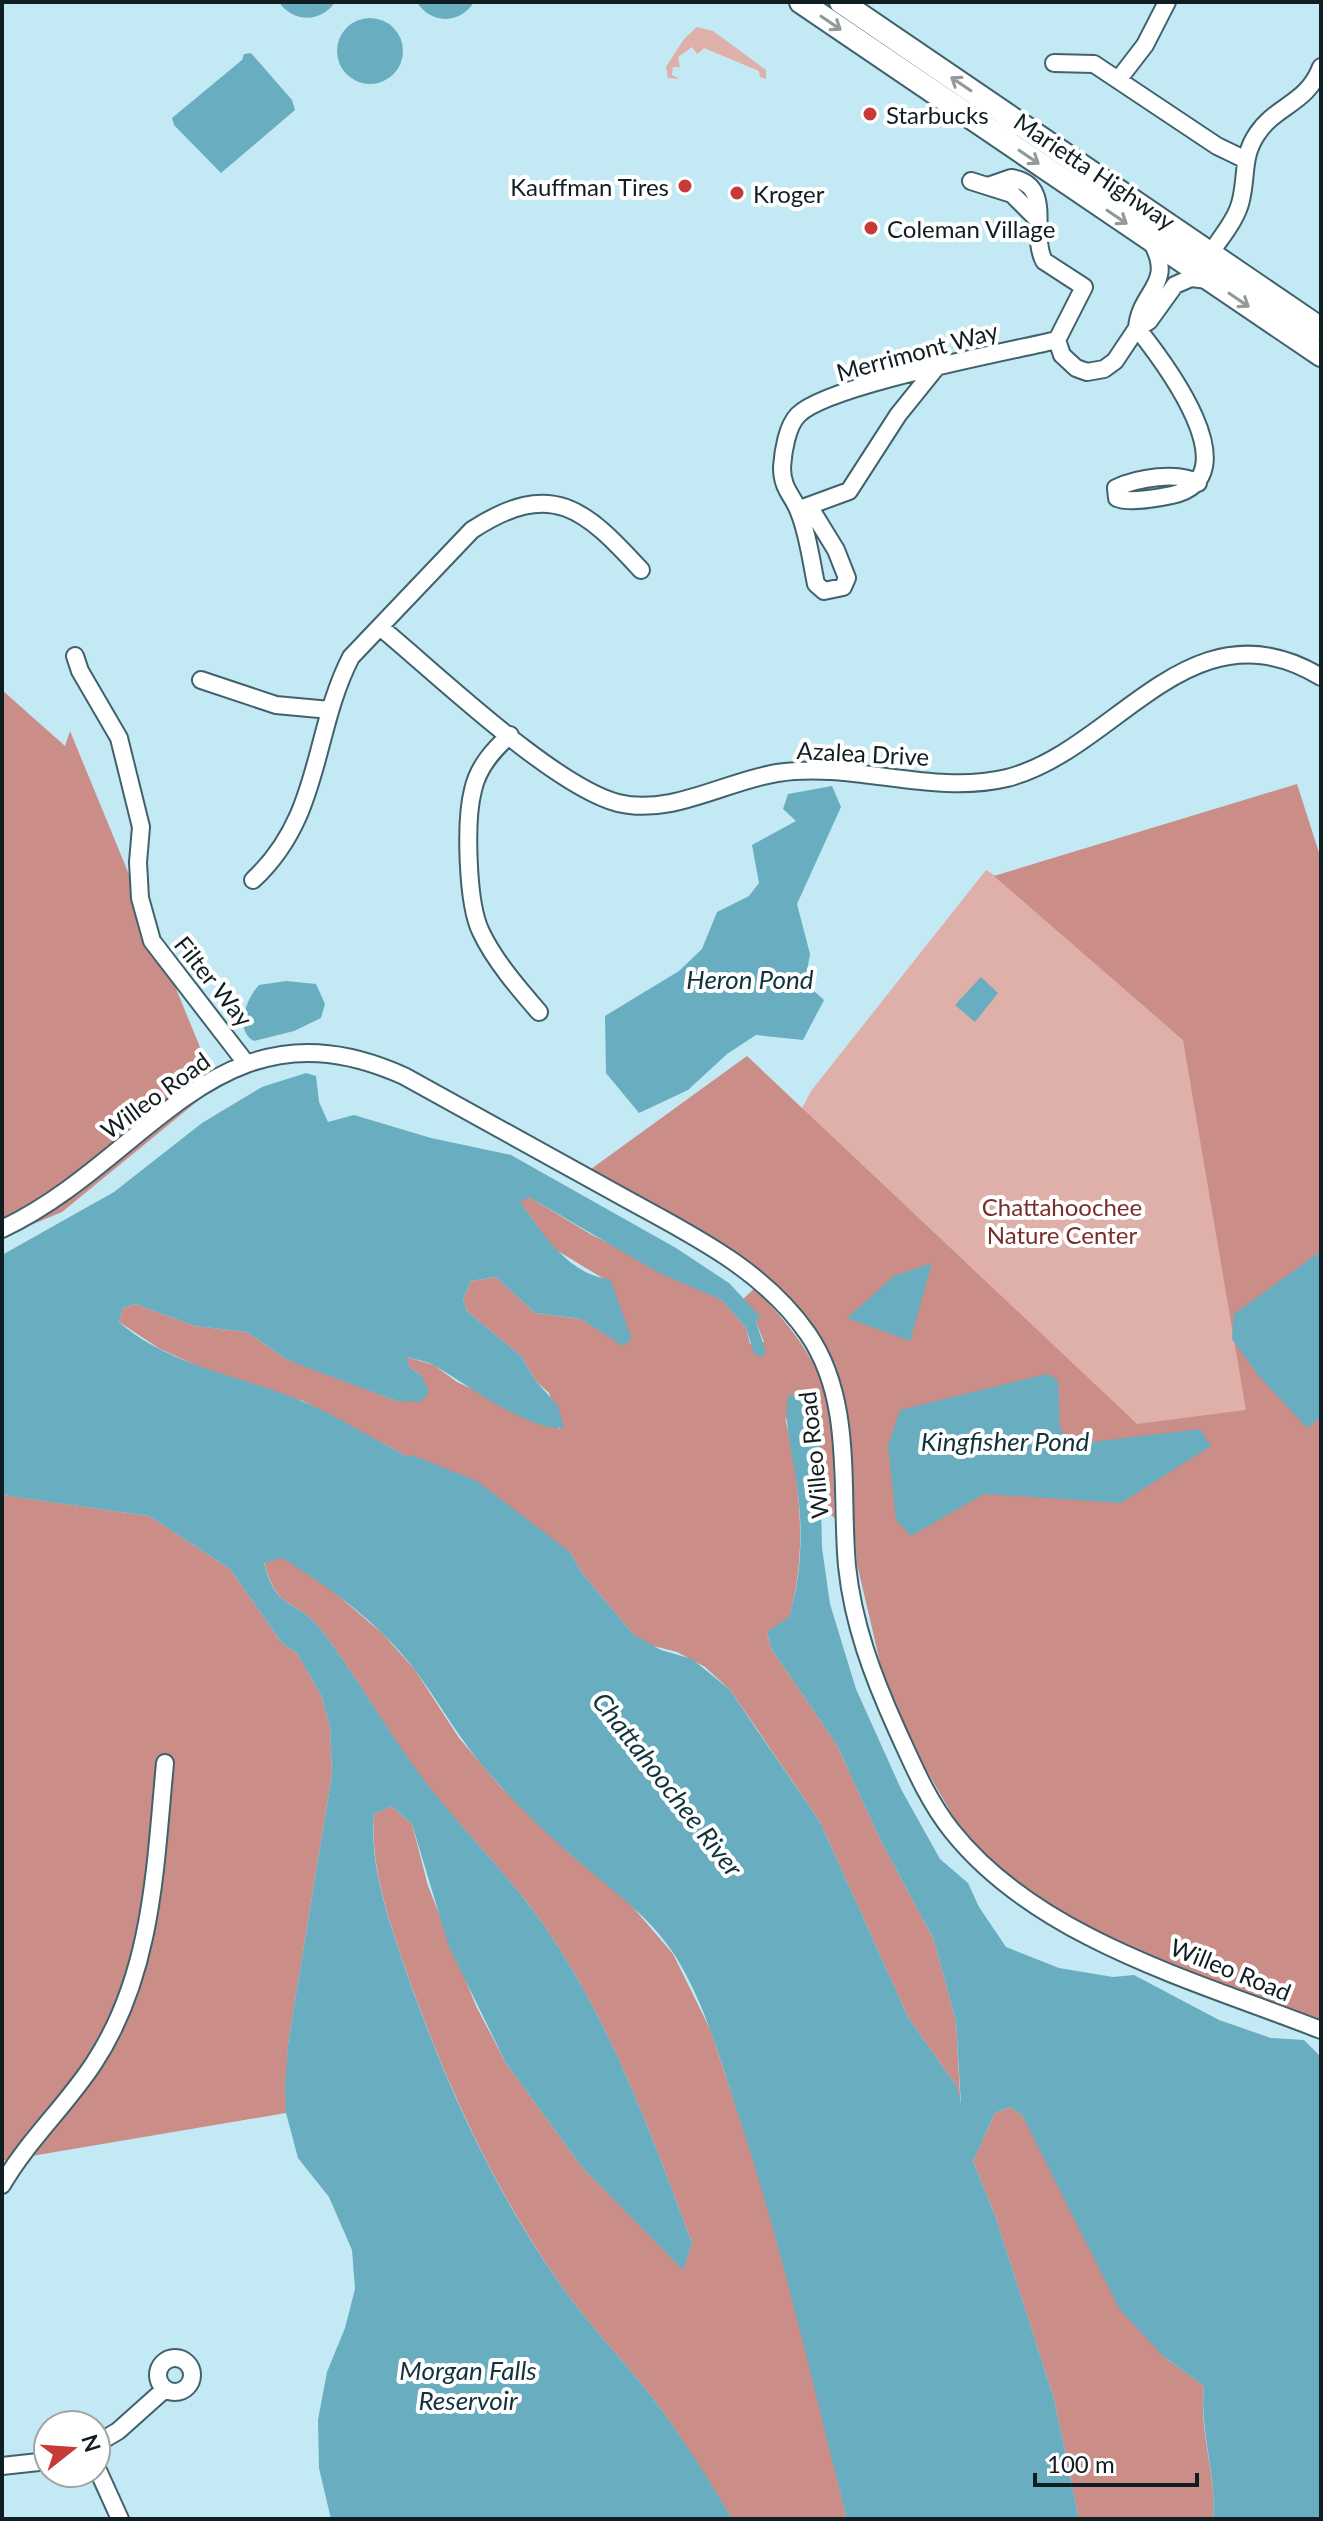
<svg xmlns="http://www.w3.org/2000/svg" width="1323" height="2521" font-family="Lato,sans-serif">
  <rect width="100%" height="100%" fill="#c3e9f4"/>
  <path fill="#dfafa9" d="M697,27L713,31L766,70V79L760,77L759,71L704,48L697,54L692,47L678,57L680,67H673L672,75L680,79L668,78L666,67L684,39Z
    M986,870L1321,1073V1905L848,1380L816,1308L731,1245L811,1091Z"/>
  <path fill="#ca8d87" d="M2,690L65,746L70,731L216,1086L62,1212L2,1237Z
    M1297,784L1321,859V2024L1100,1943L1002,1872L957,1823L924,1766L886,1688L857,1564L845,1410L836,1373L813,1326L782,1294L580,1177L747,1056L1137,1424L1246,1410L1183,1040L994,876Z
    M529,1197L592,1235L722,1300L746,1328L750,1344L764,1342L756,1322L759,1316L743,1299L755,1288C776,1311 797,1334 812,1361C838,1406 832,1468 835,1518L820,1508L818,1481L785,1417C800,1483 808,1551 789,1618L767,1632L771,1648L837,1745L880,1839L934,1940L956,2021L961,2113L957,2087L908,2017L820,1822L757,1729L729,1689L705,1667L677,1652L646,1644L633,1634L582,1573L570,1552L408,1457L303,1401L215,1374L160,1349L119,1322L123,1308L135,1304L195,1326L247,1332L286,1359L397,1401L422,1376L409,1367L406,1357L434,1365L457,1382L560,1429L549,1393L536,1381L521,1356L467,1311L463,1299L471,1281L496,1277L535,1313L581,1319L623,1345L604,1279L553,1248L519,1201Z
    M3,1495L149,1516L230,1569L282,1643L297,1653L321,1695L330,1726L332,1774L288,2044L286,2113L2,2161Z
    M283,1557L334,1592L383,1634L415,1670L459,1738L501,1787L570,1854L625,1898L673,1954L711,2031L759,2177L796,2310L847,2519H732C707,2477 681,2436 652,2397C622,2359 588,2324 560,2284C495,2191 447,2086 409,1979C391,1926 370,1871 374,1814L391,1806L412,1824L428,1886L476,2006L506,2063L582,2167L683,2269L692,2243C651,2133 609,2018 541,1921C503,1868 456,1824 417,1772C384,1726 357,1677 323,1632C295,1595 278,1615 264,1562Z
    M1010,2107L1022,2115L1164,2357L1204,2386C1198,2431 1217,2474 1213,2519H1079L1054,2399L996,2218L973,2161L995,2113Z"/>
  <path fill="#68adc0" d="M279,2H335C321,23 293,23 279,2Z
    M417,2H474C460,25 430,24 417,2Z
    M337 51a33 33 0 1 1 66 0a33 33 0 1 1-66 0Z
    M251,53L292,100L295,110L221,173L174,125L172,118L242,60L244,54Z
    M832,786L841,807L797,904L810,954L805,983L824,1000L803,1040L756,1035L727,1054L688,1090L639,1113L606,1073L605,1016L679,971L702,949L717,912L749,896L759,883L752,845L796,821L783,809L788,794Z
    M981,977L998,993L975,1022L955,1005Z
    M286,981L316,984L325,1004L321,1018L294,1031L254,1041C234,1031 246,999 259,985Z
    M306,1073L316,1076L319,1102L328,1122L354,1115L431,1138L511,1155L676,1248L729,1283L760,1316L756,1322L766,1352L761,1357L754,1354L746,1328L722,1300L657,1272L529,1197L520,1202C541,1231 569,1276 610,1279L632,1339L623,1346L581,1319L535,1313L496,1277L471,1281L463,1299L467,1311L521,1356L536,1381L558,1406L564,1428C530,1432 466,1384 437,1367C428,1361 416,1360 407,1357L409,1367L422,1376L429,1392L421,1402L397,1401L313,1370L286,1359L247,1332L195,1326L135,1304L123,1308L119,1322C172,1368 242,1375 304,1402C340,1417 373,1439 408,1457L412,1455L477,1481L570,1552L582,1573L633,1634L661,1650L692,1659L729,1689L820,1822L908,2017L957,2087L961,2105L956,2021L934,1940L880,1839L837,1745L771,1648L767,1632L789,1617C801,1578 803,1535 798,1494C795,1461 783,1428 788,1396L798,1394L811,1402L819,1420L822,1548L830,1604L856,1689L901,1789L940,1859L968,1883L979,1907L1006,1947L1059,1968L1113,1977L1134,1975L1219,2020L1271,2038L1304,2040L1321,2057V2519H1213C1217,2474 1199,2431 1204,2386L1164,2357L1120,2310L1022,2115L1010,2107L995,2113L973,2161L996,2218L1054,2399L1079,2519H847C812,2382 782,2245 737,2111C720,2058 704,2001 674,1954C647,1913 606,1886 570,1854C541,1829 514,1802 489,1773C460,1741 441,1705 415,1670C379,1623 332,1589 282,1558L264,1563C277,1614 296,1596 323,1632C357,1677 384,1726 418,1772C456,1824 503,1868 541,1921C609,2018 651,2133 692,2243L683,2270L582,2167L506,2063L449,1947L412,1824L391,1806L374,1814C369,1868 390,1923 407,1974C445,2082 493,2189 560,2284C588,2324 622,2359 652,2397C681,2436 708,2477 732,2519H331L319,2468L318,2420L327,2372L345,2328L355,2289L352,2250L329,2197L298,2158L286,2113L285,2092L288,2044L332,1774L330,1726L321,1695L297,1653L282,1643L230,1569L149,1516L2,1495V1255L114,1192L202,1123L262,1087Z
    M1321,1251V1417L1307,1428L1258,1375L1232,1339L1234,1314Z
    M932,1263L910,1341L847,1318L894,1276Z
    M1047,1374L1058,1380L1060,1429L1075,1444L1200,1429L1211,1446L1121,1503L984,1494L911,1536L896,1520L888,1446L900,1410Z"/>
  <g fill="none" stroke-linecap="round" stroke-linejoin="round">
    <defs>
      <path id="minor" d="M1054,63L1094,64L1217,146L1244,159
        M1118,80L1145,45L1167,2
        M971,181L1012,194L1037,219
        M988,186L1011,178C1055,185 1029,232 1044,261L1084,287L1057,340L1062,355L1076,368L1087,372L1104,369L1115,361L1137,328L1149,321L1175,285L1191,278L1208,280
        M1210,254C1221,237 1237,219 1241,200C1247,175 1242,156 1257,134C1276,105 1307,104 1321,67
        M1137,328C1164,362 1252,477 1172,495C1158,498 1129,503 1117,498L1116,488C1137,478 1178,471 1198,483
        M1137,328C1140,290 1176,285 1151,241
        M809,506L836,550L847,578L843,587L824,591L816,584C811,560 808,534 799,512C793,495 782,490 782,467C783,452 787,426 798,415C827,385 1007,352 1057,340
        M800,509L849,491L898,415L935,369
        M380,627C436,673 553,786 618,803C671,816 726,781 777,773C853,761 932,796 1007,778C1117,750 1190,598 1321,677
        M75,656L80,671L119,738L141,827L138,862L140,898L152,941L246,1063
        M201,680L276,705L330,710
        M510,735C493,750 478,767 473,790C465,821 467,904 481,932C494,960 519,989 539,1012
        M253,880C322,816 312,733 351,657L472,530C552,478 585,509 641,570
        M2,1229C150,1159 218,992 404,1076C474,1114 543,1153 612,1191C683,1231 760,1265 808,1334C854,1401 840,1489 847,1566C853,1624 873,1677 897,1730C913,1765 928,1801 952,1831C1038,1939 1196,1981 1321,2030
        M2,2185C28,2140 66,2106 94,2063C153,1973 155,1867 165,1763
        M158 2375a17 17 0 1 1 34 0a17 17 0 1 1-34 0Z
        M96,2444L118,2431L165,2389
        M2,2466L48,2461
        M96,2466L120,2519"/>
      <path id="highway" d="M801,2L1321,355
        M841,2L1321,329"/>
    </defs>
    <use href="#minor" stroke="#40626c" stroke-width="20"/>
    <use href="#highway" stroke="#40626c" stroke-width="26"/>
    <use href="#minor" stroke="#fff" stroke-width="16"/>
    <use href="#highway" stroke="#fff" stroke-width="22"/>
  </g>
  <defs><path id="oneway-shaft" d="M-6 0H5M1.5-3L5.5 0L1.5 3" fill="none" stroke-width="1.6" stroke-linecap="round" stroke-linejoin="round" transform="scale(2)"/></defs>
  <g stroke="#939a9c">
    <use href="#oneway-shaft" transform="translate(831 23) rotate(34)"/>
    <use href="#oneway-shaft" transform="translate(961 84) rotate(-146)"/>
    <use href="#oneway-shaft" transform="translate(1029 157) rotate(34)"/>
    <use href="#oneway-shaft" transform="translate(1117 217) rotate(34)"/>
    <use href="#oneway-shaft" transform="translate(1239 300) rotate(34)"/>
  </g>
  <g fill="#c83a37" stroke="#fff" stroke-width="3">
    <circle cx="870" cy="114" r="8"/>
    <circle cx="685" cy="186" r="8"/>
    <circle cx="737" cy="193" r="8"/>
    <circle cx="871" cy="228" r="8"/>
  </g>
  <g text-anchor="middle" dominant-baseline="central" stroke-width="8" stroke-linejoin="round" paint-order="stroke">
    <g font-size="24" fill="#101e22" stroke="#fff" text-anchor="start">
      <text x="886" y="114">Starbucks</text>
      <text x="669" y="186" text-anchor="end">Kauffman Tires</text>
      <text x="753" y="193">Kroger</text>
      <text x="887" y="228">Coleman Village</text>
    </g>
    <g font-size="24" fill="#101e22" stroke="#fff">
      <text transform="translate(1095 171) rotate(34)">Marietta Highway</text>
      <text transform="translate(917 351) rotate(-15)">Merrimont Way</text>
      <text transform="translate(863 753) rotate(3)">Azalea Drive</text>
      <text transform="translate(214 981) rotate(51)">Filter Way</text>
      <text transform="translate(155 1095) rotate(-36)">Willeo Road</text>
      <text transform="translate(813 1455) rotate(-96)">Willeo Road</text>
      <text transform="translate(1231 1969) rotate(22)">Willeo Road</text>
    </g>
    <g font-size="24" fill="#782e2a" stroke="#fff">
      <text x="1062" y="1206">Chattahoochee<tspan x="1062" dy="28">Nature Center</tspan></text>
    </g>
    <g font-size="26" font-style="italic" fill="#11333c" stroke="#fff">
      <text x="750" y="979">Heron Pond</text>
      <text x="1005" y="1441">Kingfisher Pond</text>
      <text transform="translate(668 1784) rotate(52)">Chattahoochee River</text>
      <text x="468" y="2370">Morgan Falls<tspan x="468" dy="30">Reservoir</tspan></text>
    </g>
  </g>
  <rect width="1323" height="2521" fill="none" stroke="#101e22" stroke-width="8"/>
  <g transform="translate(72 2449) rotate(73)"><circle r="38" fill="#ffffff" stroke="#9fa5a7" stroke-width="2"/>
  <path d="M0-6L14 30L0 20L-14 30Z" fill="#c83a37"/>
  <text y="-12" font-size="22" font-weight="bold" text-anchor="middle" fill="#101e22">N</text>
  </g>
  <path d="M1035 2473v12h162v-12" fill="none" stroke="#101e22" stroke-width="4"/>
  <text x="1047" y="2473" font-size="24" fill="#101e22" stroke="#ffffff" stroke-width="6" paint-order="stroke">100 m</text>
</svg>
